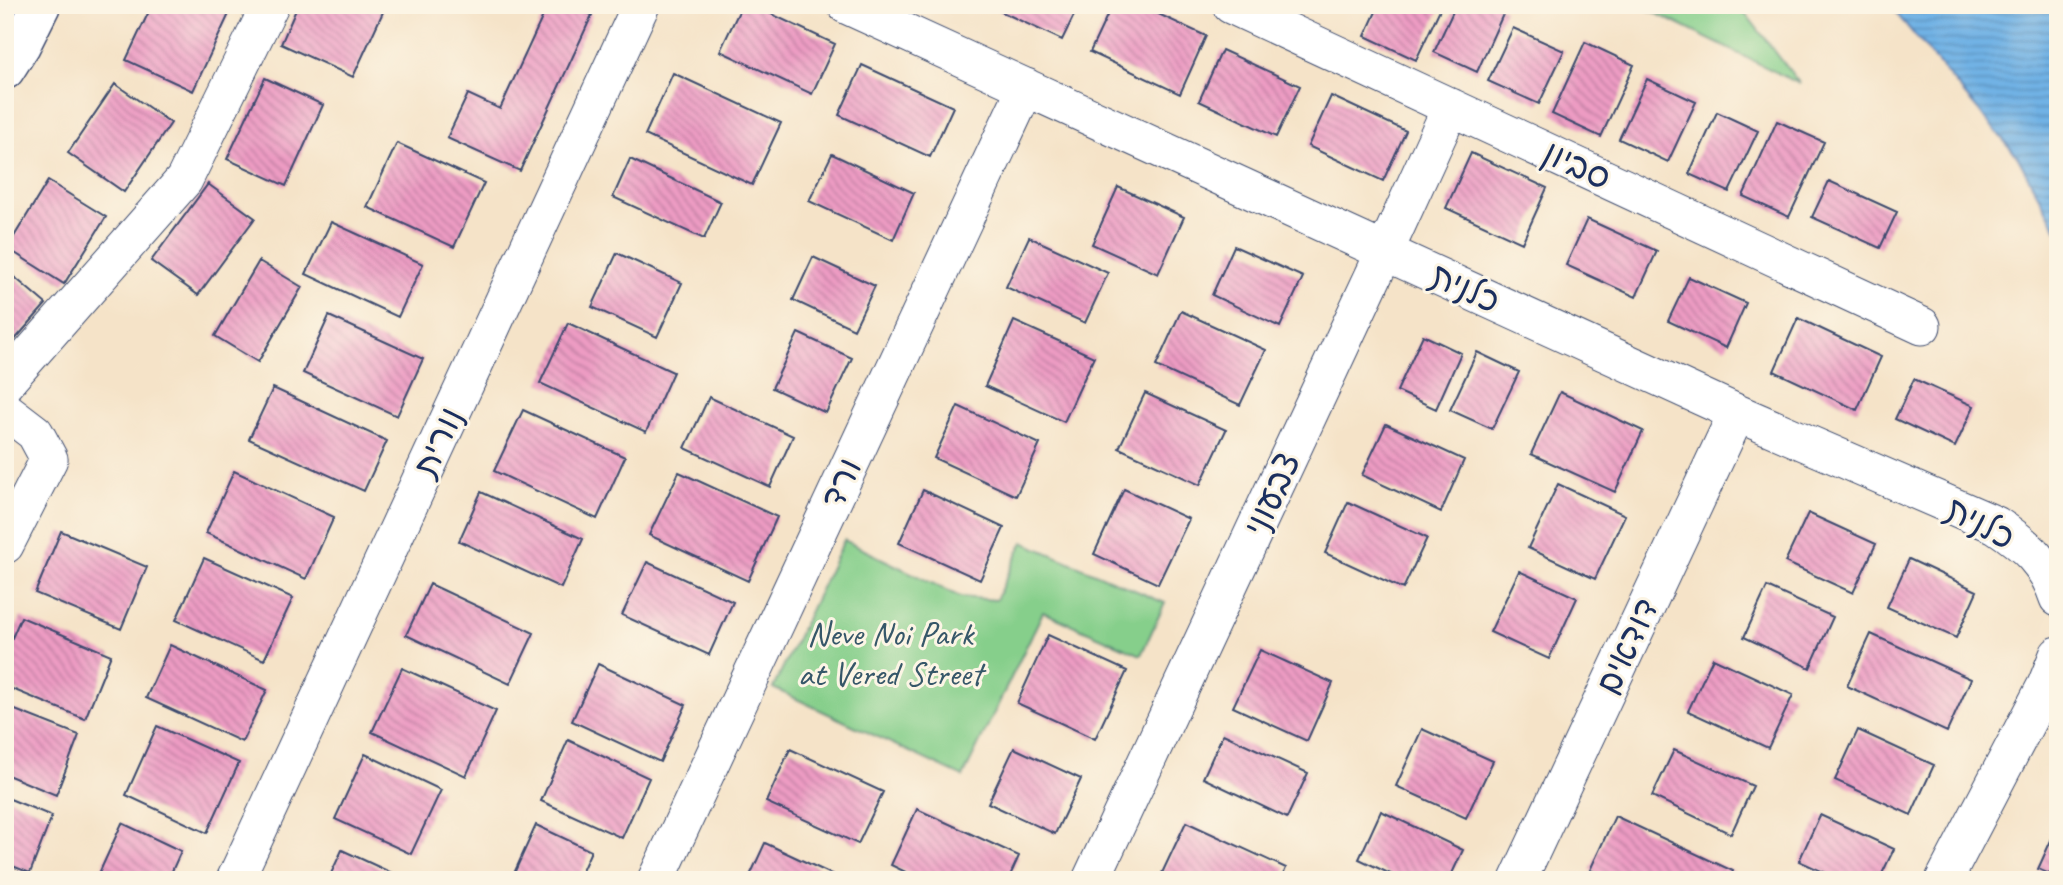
<svg xmlns="http://www.w3.org/2000/svg" width="2063" height="885" font-family="Caveat,'Playpen Sans Hebrew',sans-serif">
  <defs>
    <pattern id="water-rules" width="6" height="5" patternUnits="userSpaceOnUse" patternTransform="scale(1.75)"><rect width="6" height="5" fill="#71b2e5"/><path d="M0 2.5h6" fill="none" stroke="#5c91bd"/></pattern>
    <pattern id="building-back-hatch" width="6" height="6" patternUnits="userSpaceOnUse" patternTransform="scale(1.75)"><rect width="6" height="6" fill="#ed9bc3"/><path d="M-1 5l2 2M0 0l6 6M5-1l2 2" fill="none" stroke="#bf7fa2"/></pattern>
  </defs>
  <rect width="100%" height="100%" fill="#fcf5e5"/>
  <filter id="ink" filterUnits="userSpaceOnUse"><feTurbulence type="fractalNoise" baseFrequency=".0143" numOctaves="2"/><feDisplacementMap in="SourceGraphic" scale="14" xChannelSelector="R" yChannelSelector="G"/><feConvolveMatrix kernelMatrix="1 2 1 2 8 2 1 2 1" color-interpolation-filters="sRGB"/></filter>
  <filter id="wash" filterUnits="userSpaceOnUse"><feTurbulence type="fractalNoise" baseFrequency=".00686" numOctaves="4" result="noise"/><feDisplacementMap in="SourceGraphic" scale="28" xChannelSelector="R" yChannelSelector="G"/><feGaussianBlur stdDeviation="1.57" result="paint"/><feColorMatrix in="noise" values="0 0 0 0 0 0 0 0 0 0 0 0 0 0 0 0 0 1.4 0 .05"/><feComposite in="paint" operator="in"/></filter>
  <g filter="url(#wash)">
    <rect width="100%" height="100%" fill="#f5e3c8"/>
    <path fill="#86cf8b" stroke="#507f74" stroke-width="2" d="M1639,5H1739L1800,84L1641,6Z
      M844,540L960,597L996,600L1023,542L1165,603L1141,655L1043,612L963,777L773,688Z"/>
    <path fill="url(#water-rules)" stroke="#4670a2" stroke-width="2" d="M1889,5H2058V232L2017,156Z"/>
    <g id="blocks">
      <path fill="url(#building-back-hatch)" d="M152,5H210L229,14L193,91L126,60Z
        M298,5H367L383,12L353,77L281,44Z
        M548,5H570L592,15L520,171L447,138L468,94L500,109Z
        M742,5H752L835,44L812,94L720,51Z
        M987,5H1079L1062,40Z
        M1112,5H1139L1206,36L1180,94L1090,52Z
        M1379,5H1442L1416,60L1365,36Z
        M1456,5H1496L1505,10L1477,72L1434,52Z
        M1513,28L1564,51L1539,104L1488,81Z
        M1585,42L1634,65L1601,137L1552,114Z
        M1222,50L1300,86L1276,137L1199,101Z
        M862,65L953,107L930,157L839,115Z
        M673,73L781,123L752,185L645,135Z
        M265,78L323,105L286,186L227,159Z
        M1647,79L1696,102L1668,162L1619,139Z
        M115,84L171,123L124,192L68,153Z
        M1331,96L1406,131L1383,181L1308,146Z
        M1717,112L1758,131L1729,192L1689,174Z
        M1777,121L1824,142L1789,217L1743,196Z
        M397,143L484,183L454,247L367,207Z
        M1471,153L1547,188L1522,243L1446,208Z
        M832,154L914,193L893,240L809,201Z
        M630,159L721,202L704,239L613,197Z
        M48,181L106,217L64,284L7,248Z
        M1829,181L1897,212L1880,248L1812,217Z
        M208,184L255,218L198,295L151,261Z
        M1118,187L1184,217L1158,274L1092,244Z
        M1587,219L1657,251L1636,297L1566,265Z
        M331,222L423,264L398,317L306,274Z
        M1029,237L1108,273L1085,323L1006,287Z
        M1234,246L1303,277L1280,327L1212,295Z
        M617,253L682,283L657,337L592,307Z
        M813,257L875,286L854,329L793,300Z
        M259,261L302,287L258,362L215,336Z
        M5,269L46,304L5,351Z
        M1689,277L1746,303L1726,348L1668,321Z
        M1181,311L1266,350L1240,405L1156,366Z
        M329,316L423,359L397,416L303,373Z
        M1798,318L1881,357L1857,410L1774,371Z
        M1014,321L1094,357L1064,422L985,386Z
        M568,323L673,372L646,432L540,383Z
        M798,333L852,358L826,413L772,388Z
        M1423,335L1461,353L1436,409L1397,391Z
        M1477,352L1519,372L1492,429L1450,410Z
        M1914,379L1974,406L1955,447L1895,419Z
        M273,388L387,441L364,491L249,439Z
        M1560,392L1643,431L1615,492L1531,454Z
        M1145,393L1226,430L1200,485L1119,448Z
        M709,397L793,436L770,487L685,448Z
        M958,406L1040,444L1016,496L934,458Z
        M523,410L625,457L597,519L494,471Z
        M1386,424L1464,460L1441,512L1362,475Z
        M234,471L334,517L306,579L206,533Z
        M679,472L777,517L748,581L649,535Z
        M1558,484L1625,515L1595,579L1528,548Z
        M1124,489L1189,519L1158,584L1094,554Z
        M923,490L1004,528L980,580L899,543Z
        M481,492L583,539L561,588L459,541Z
        M1348,502L1427,538L1403,589L1325,553Z
        M1808,513L1876,544L1853,593L1785,562Z
        M61,531L147,567L121,629L35,593Z
        M204,558L293,598L264,660L176,620Z
        M1909,559L1977,591L1956,638L1887,607Z
        M647,562L733,602L709,655L622,615Z
        M1519,571L1577,598L1549,659L1490,632Z
        M430,584L534,633L510,684L406,635Z
        M1767,587L1833,617L1810,668L1744,637Z
        M21,617L111,655L85,719L5,686V654Z
        M1871,634L1971,679L1947,732L1847,686Z
        M1048,635L1127,671L1095,739L1017,703Z
        M170,645L267,690L242,742L146,698Z
        M1260,650L1333,683L1307,741L1233,707Z
        M1713,658L1793,695L1768,748L1688,711Z
        M598,664L686,705L660,762L572,721Z
        M402,668L496,711L466,776L372,732Z
        M5,706L79,735L56,795L5,774Z
        M157,726L239,763L207,833L126,795Z
        M1422,729L1493,761L1466,818L1396,786Z
        M1858,730L1934,765L1911,815L1835,780Z
        M1223,734L1308,773L1287,818L1203,778Z
        M568,740L649,778L622,838L541,801Z
        M1014,748L1081,779L1055,834L988,803Z
        M790,749L883,792L858,844L766,802Z
        M1674,750L1753,786L1731,834L1652,796Z
        M365,754L441,790L411,854L335,819Z
        M5,797L52,816L30,873L5,863Z
        M917,809L1019,856L1008,880H922L891,865Z
        M1381,811L1463,850L1449,880H1403L1359,859Z
        M1820,815L1894,849L1879,880H1841L1799,861Z
        M1615,816L1733,871L1729,880H1611L1590,870Z
        M1186,822L1286,868L1281,880H1177L1162,873Z
        M122,823L181,851L168,880H96Z
        M536,825L591,851L578,880H511Z
        M2058,825V878L2038,869Z
        M765,843L844,880H748Z
        M342,850L407,880H328Z"/>
    </g>
  </g>
  <g filter="url(#ink)">
    <use href="#blocks" fill-opacity="0" stroke="#3c4a6e" stroke-width="2"/>
    <g fill="none" stroke-linecap="round" stroke-linejoin="round">
      <defs>
        <path id="street" d="M846,5L1737,413L1996,525C2026,545 2046,562 2058,598
          M1231,5L1922,326
          M5,383L184,180L270,5
          M5,410L35,433L49,459L5,545
          M235,880L641,5
          M656,880L1026,87
          M1091,880L1385,251L1451,107
          M1518,880L1737,413
          M1944,880L2046,685L2058,655"/>
        <path id="secondary" d="M5,70L21,45L41,5"/>
      </defs>
      <use href="#street" stroke="#3c4a6e" stroke-width="39"/>
      <use href="#secondary" stroke="#3c4a6e" stroke-width="41"/>
      <use href="#street" stroke="#fff" stroke-width="37"/>
      <use href="#secondary" stroke="#fff" stroke-width="38"/>
    </g>
  </g>
  <g text-anchor="middle" dominant-baseline="central" stroke-width="6" stroke-linejoin="round" paint-order="stroke">
    <g font-size="35" fill="#1b2f5e" stroke="#fcf5e5">
      <text transform="translate(1577 165) rotate(25)">סביון</text>
      <text transform="translate(1465 288) rotate(25)">כלנית</text>
      <text transform="translate(438 442) rotate(-65)">נורית</text>
      <text transform="translate(841 483) rotate(-65)">ורד</text>
      <text transform="translate(1272 494) rotate(-65)">צבעוני</text>
      <text transform="translate(1980 523) rotate(28)">כלנית</text>
      <text transform="translate(1627 646) rotate(-65)">דודאים</text>
    </g>
    <g font-size="35" fill="#365769" stroke="#fcf5e5">
      <text x="890" y="633">Neve Noi Park<tspan x="890" dy="40">at Vered Street</tspan></text>
    </g>
  </g>
  <rect width="2063" height="885" fill="none" stroke="#fcf5e5" stroke-width="28"/>
</svg>
